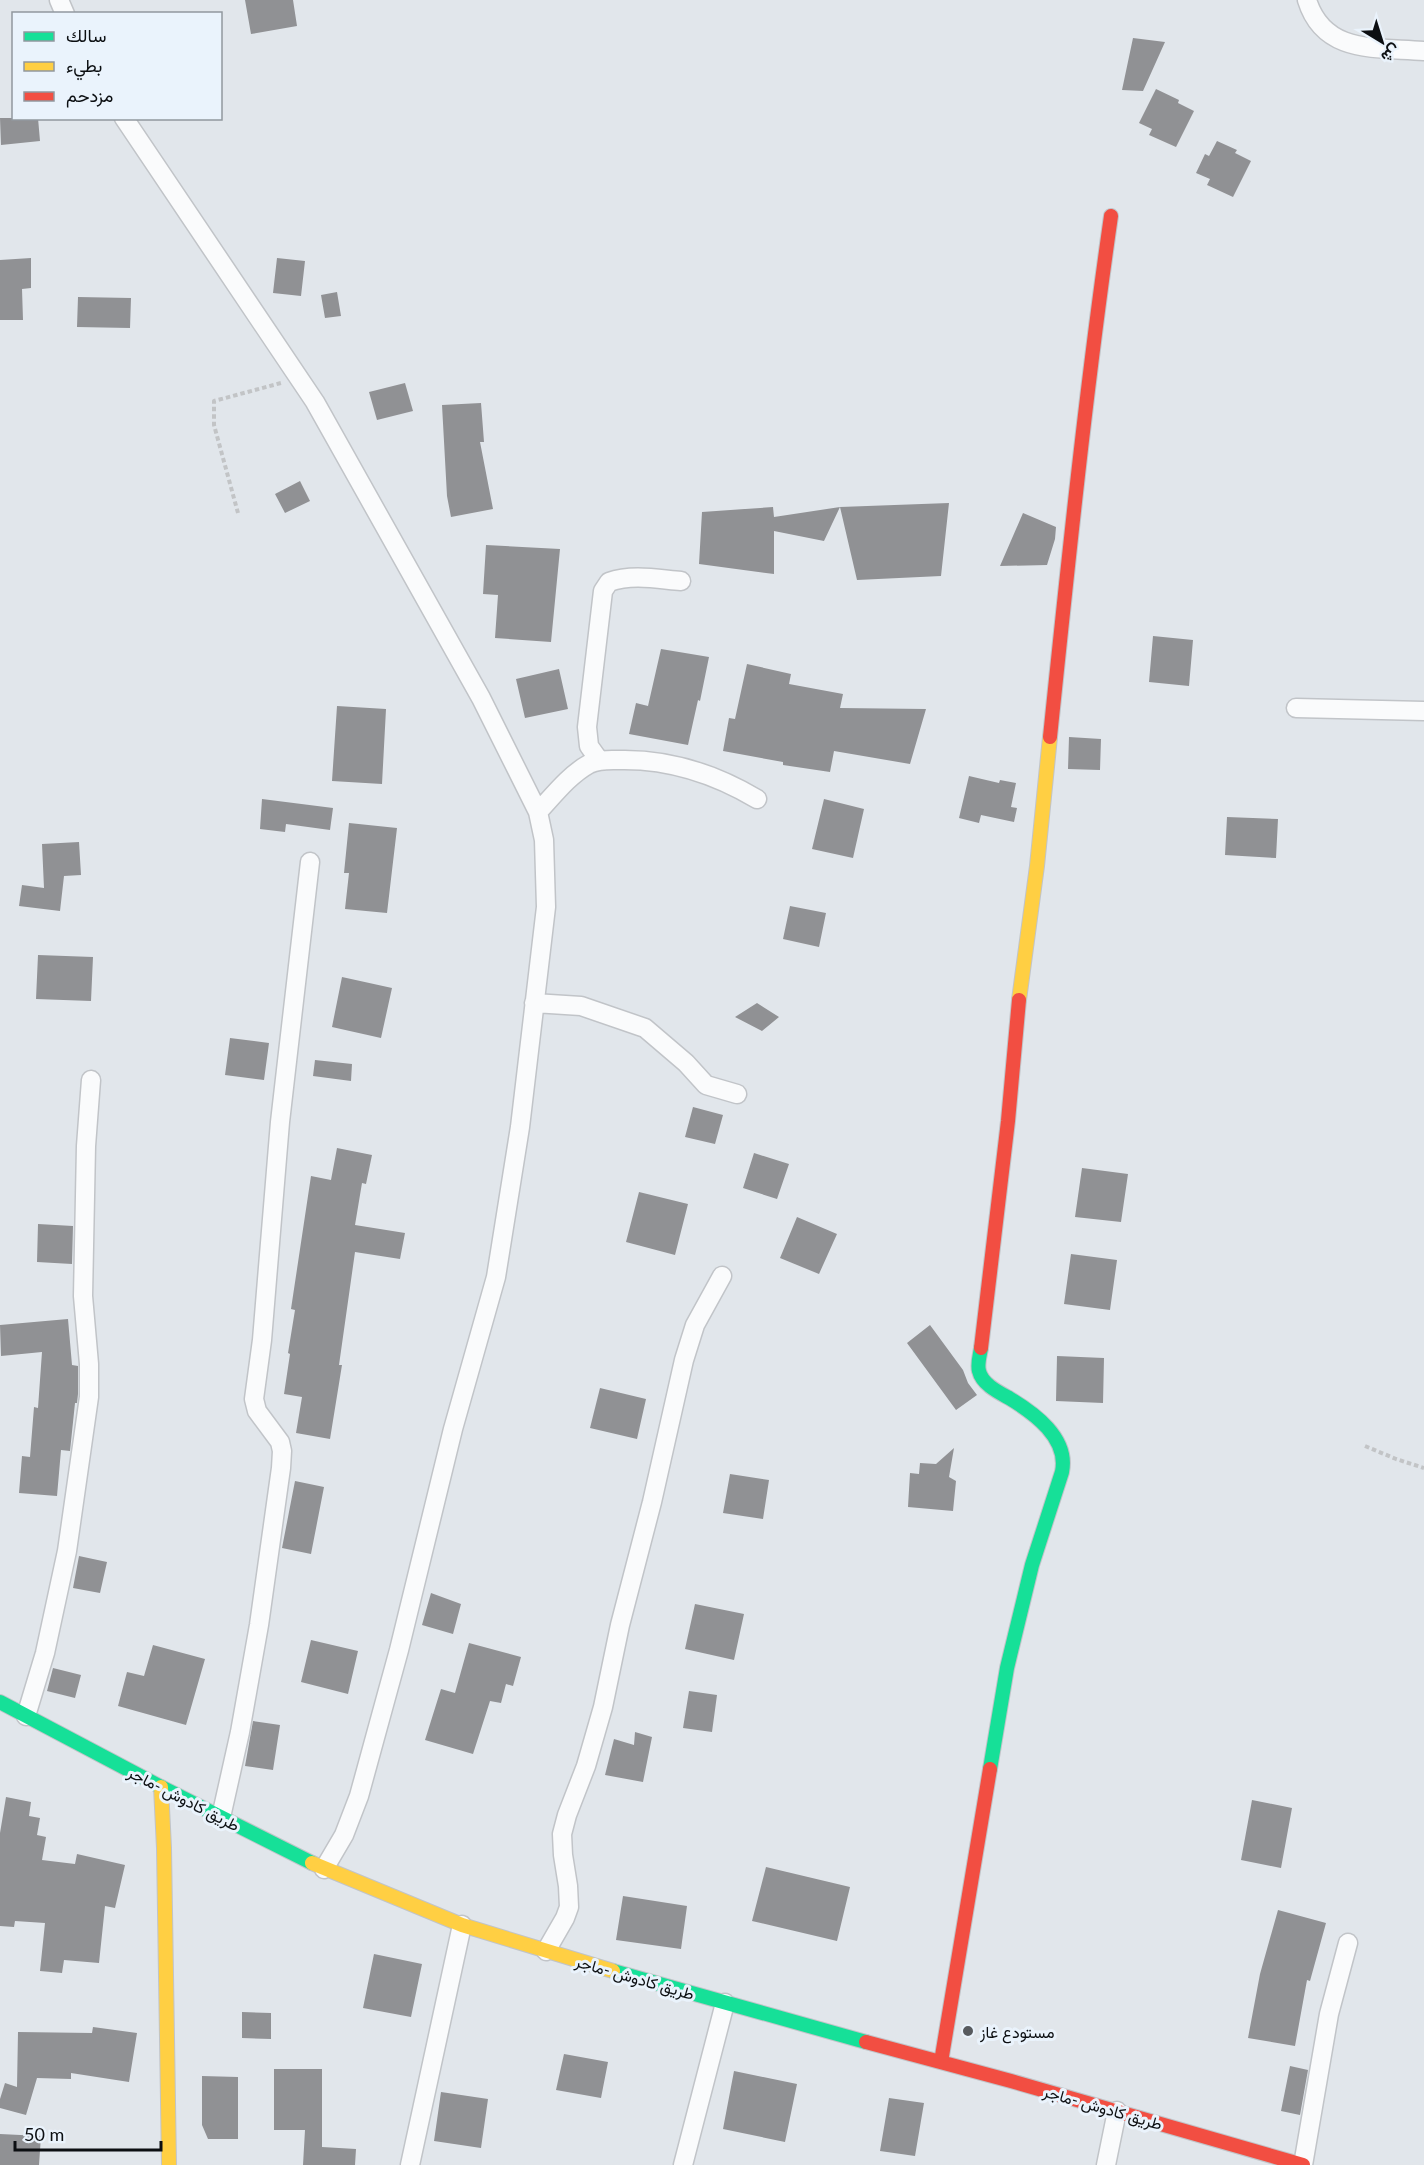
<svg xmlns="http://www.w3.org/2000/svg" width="1424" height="2165" font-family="Lato,Vazirmatn,sans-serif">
  <rect width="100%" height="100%" fill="#e1e6eb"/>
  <path fill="#909194" d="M245,0H293L297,26L251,34Z
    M1133,38L1165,42L1143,91L1122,90Z
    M1156,89L1179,100L1178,103L1194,111L1176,147L1149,135L1152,129L1139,123Z
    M0,118H38L40,141L1,145Z
    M1217,141L1237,150L1235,153L1251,161L1233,197L1207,185L1210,179L1196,173L1205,154L1209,156Z
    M31,258V288L22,289L23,320H0V260Z
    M277,258L305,261L301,296L273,293Z
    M337,292L341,316L325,318L321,295Z
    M78,297L131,298L130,328L77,327Z
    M405,383L413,411L377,420L369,392Z
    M481,403L484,442H480L493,509L451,517L447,496L442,405Z
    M300,481L310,501L285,513L275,494Z
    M949,503L941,576L857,580L840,507Z
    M773,507L774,517L840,507L824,541L774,531V574L699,564L702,512Z
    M1023,513L1056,527L1055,539L1047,565L1000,566Z
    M486,545L560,549L551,642L495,638L498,595L483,594Z
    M1153,636L1193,640L1189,686L1149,682Z
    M661,649L709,657L700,701L698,700L688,745L629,734L636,703L648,706Z
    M747,664L791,674L789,684L843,694L840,708L926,709L910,764L834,751L830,772L783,765V762L723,751L729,718L735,719Z
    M559,669L568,709L525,718L516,679Z
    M337,706L386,709L382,784L332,781Z
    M1069,737L1101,739L1100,770L1068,769Z
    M969,776L999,783L1000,780L1016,783L1011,807L1017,808L1014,822L981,815L979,823L959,818Z
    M262,799L333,808L330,830L286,824L285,832L260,829Z
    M824,799L864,809L853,858L812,849Z
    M1227,817L1278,819L1276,858L1225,855Z
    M349,823L397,828L387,913L345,909L349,873H344Z
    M79,842L81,875L64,876L60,911L19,906L22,885L44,888L42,844Z
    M790,906L826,913L819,947L783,939Z
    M38,955L93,957L91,1001L36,999Z
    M342,977L392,988L381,1038L332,1027Z
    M757,1003L779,1017L762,1031L735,1017Z
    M230,1038L269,1043L264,1080L225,1075Z
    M315,1060L352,1064L351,1081L313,1076Z
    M693,1107L723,1115L715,1144L685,1137Z
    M337,1148L372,1155L366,1184L362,1183L355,1225L405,1233L400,1259L355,1252L339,1365H342L330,1439L296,1433L302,1397L284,1394L290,1354L288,1353L295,1310L291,1309L311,1176L331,1180Z
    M754,1153L789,1164L777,1199L743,1188Z
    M1082,1168L1128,1174L1121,1222L1075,1217Z
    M639,1192L688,1204L675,1255L626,1242Z
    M797,1217L837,1234L819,1274L780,1258Z
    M38,1224L73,1226L72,1264L37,1262Z
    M1071,1254L1117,1260L1110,1310L1064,1304Z
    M68,1319L72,1365L78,1366V1394L77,1403H75L70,1451L61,1450L57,1496L19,1493L22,1456L30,1457L34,1407L38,1408L42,1352L1,1356L0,1325Z
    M930,1325L963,1370L968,1383L977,1395L956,1410L907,1343Z
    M1057,1356L1104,1358L1103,1403L1056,1401Z
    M600,1388L646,1399L637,1439L590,1428Z
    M954,1448L949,1477L956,1481L953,1511L908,1507L910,1473L919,1474L920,1463L936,1464Z
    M730,1474L769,1480L763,1519L723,1513Z
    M295,1481L324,1487L311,1554L282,1548Z
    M79,1556L107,1562L100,1593L73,1588Z
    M431,1593L461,1604L453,1634L422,1625Z
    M695,1604L744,1614L734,1660L685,1649Z
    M311,1640L358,1651L348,1694L301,1682Z
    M469,1643L521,1657L513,1686L506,1684L501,1703L490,1701L473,1754L425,1740L441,1689L455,1693Z
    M153,1645L205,1659L186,1725L118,1706L127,1672L144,1676Z
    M53,1668L81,1675L75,1698L47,1691Z
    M689,1691L717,1695L712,1732L683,1728Z
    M253,1721L280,1725L273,1770L245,1766Z
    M635,1732L652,1737L643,1782L605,1775L614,1739L634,1745Z
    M6,1797L31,1802L29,1816L40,1818L37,1835L46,1837L42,1860L75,1864L77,1854L125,1865L115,1908L105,1906L99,1963L64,1960L62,1973L40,1971L45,1923L15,1921L14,1927L0,1926V1833Z
    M1252,1800L1292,1808L1281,1868L1241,1860Z
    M766,1867L850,1887L837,1941L752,1921Z
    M623,1896L687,1906L681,1949L616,1940Z
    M1278,1910L1326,1923L1310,1981L1307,1980L1295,2046L1248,2038L1260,1974Z
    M374,1954L422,1964L411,2017L363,2008Z
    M242,2012L271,2013V2039L242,2038Z
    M93,2027L137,2033L129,2082L71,2073V2079L37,2078L26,2115L0,2108V2099L5,2083L17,2087L18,2032L92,2033Z
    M564,2054L608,2062L601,2098L556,2090Z
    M1290,2066L1308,2070L1300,2115L1281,2111Z
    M274,2069H322V2147L356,2149L355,2165H303L305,2130H274Z
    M734,2071L797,2084L785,2142L723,2129Z
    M202,2076L238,2077V2139H208L202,2125Z
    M441,2092L488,2099L481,2148L434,2141Z
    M889,2098L924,2103L915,2156L880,2151Z
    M0,2134L41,2136L39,2165H0Z"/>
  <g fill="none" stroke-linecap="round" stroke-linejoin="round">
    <defs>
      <path id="street" d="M59,0L65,14
        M1307,0C1324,55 1377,47 1424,51
        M124,118L315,402L481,698L538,812L544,840L546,907L520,1127L496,1277L453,1429L399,1650L359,1796L344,1835L324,1869
        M1296,708L1424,711
        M599,760L589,746L587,727L603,591L609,582C632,574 657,579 681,581
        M538,812C553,796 569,775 589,764C599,759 609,760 620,760C670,759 715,774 757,799
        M534,1003L581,1006L645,1028L686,1063L706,1085L737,1094
        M26,1716L45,1653L67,1551L89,1397V1364L83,1296L86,1146L91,1080
        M221,1817L240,1732L259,1625L281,1468L282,1451L280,1442L257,1411L254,1399L262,1340L280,1122L310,862
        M546,1951L565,1918L569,1907L568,1886L563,1855L562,1834L567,1815L586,1766L603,1707L620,1625L652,1502L684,1360L695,1325L722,1276
        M410,2165L462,1925
        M683,2165L725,2003
        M1106,2165L1117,2111
        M1303,2165L1329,2014L1348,1943"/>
      <path id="fast" d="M981,1348C980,1355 977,1364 979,1371C982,1384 998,1392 1009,1398C1034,1413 1069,1438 1062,1472L1032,1565L1007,1668L990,1769
        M0,1702L161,1787L312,1863
        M613,1971L866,2042"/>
      <path id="slow" d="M1019,1000L1037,866L1050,737
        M161,1787L164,1848L169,2165
        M312,1863L462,1925L613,1971"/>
      <path id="jam" d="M1050,737C1068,563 1086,389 1111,216
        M981,1348L1008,1121L1019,1000
        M866,2042L1011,2081L1303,2165
        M941,2062L990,1769"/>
    </defs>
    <use href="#street" stroke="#c1c4c8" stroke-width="21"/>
    <use href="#fast" stroke="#c1c4c8" stroke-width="16"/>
    <use href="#slow" stroke="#c1c4c8" stroke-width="16"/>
    <use href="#jam" stroke="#c1c4c8" stroke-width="16"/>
    <path stroke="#c2c4c6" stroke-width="4" stroke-dasharray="4.5 3" stroke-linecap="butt" d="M238,513L214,425V401L281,383
      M1365,1446L1396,1459L1424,1468"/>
    <use href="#street" stroke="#fafbfc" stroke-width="18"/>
    <use href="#fast" stroke="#16e098" stroke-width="14"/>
    <use href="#slow" stroke="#ffcf43" stroke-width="14"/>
    <use href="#jam" stroke="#f24e42" stroke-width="14"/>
  </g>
  <circle fill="#575a5e" stroke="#eaf3fc" stroke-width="2" cx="968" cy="2031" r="6"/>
  <g text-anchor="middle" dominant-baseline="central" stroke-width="6" stroke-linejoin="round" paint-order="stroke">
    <g font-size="16" fill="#0c0f12" stroke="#eaf3fc">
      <text transform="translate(184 1798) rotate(27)">طريق كادوش -ماجر</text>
      <text transform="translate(635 1977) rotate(16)">طريق كادوش -ماجر</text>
      <text transform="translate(1103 2107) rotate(16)">طريق كادوش -ماجر</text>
    </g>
    <g font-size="16" fill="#0c0f12" stroke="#eaf3fc" text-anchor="start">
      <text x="980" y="2031">مستودع غاز</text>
    </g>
  </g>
  <rect x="12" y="12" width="210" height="108" fill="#eaf3fc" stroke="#91989e" stroke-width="1.5"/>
  <rect x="24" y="32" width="30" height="9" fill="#16e098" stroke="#91989e" stroke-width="1.5"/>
  <text x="66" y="42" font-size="18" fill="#0c0f12">سالك</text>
  <rect x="24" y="62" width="30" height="9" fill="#ffcf43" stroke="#91989e" stroke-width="1.5"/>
  <text x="66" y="72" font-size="18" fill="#0c0f12">بطيء</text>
  <rect x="24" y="92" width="30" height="9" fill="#f24e42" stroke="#91989e" stroke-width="1.5"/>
  <text x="66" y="102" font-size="18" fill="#0c0f12">مزدحم</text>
  <g transform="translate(1382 42) rotate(142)" stroke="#eaf3fc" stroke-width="4.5" paint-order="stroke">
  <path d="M0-4.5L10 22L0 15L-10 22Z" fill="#0c0f12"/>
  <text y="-9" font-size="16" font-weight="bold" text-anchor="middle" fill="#0c0f12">ش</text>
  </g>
  <path d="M15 2141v9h146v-9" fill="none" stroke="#0c0f12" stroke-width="3"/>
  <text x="24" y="2141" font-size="18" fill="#0c0f12" stroke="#eaf3fc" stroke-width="4.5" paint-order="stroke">50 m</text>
</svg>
